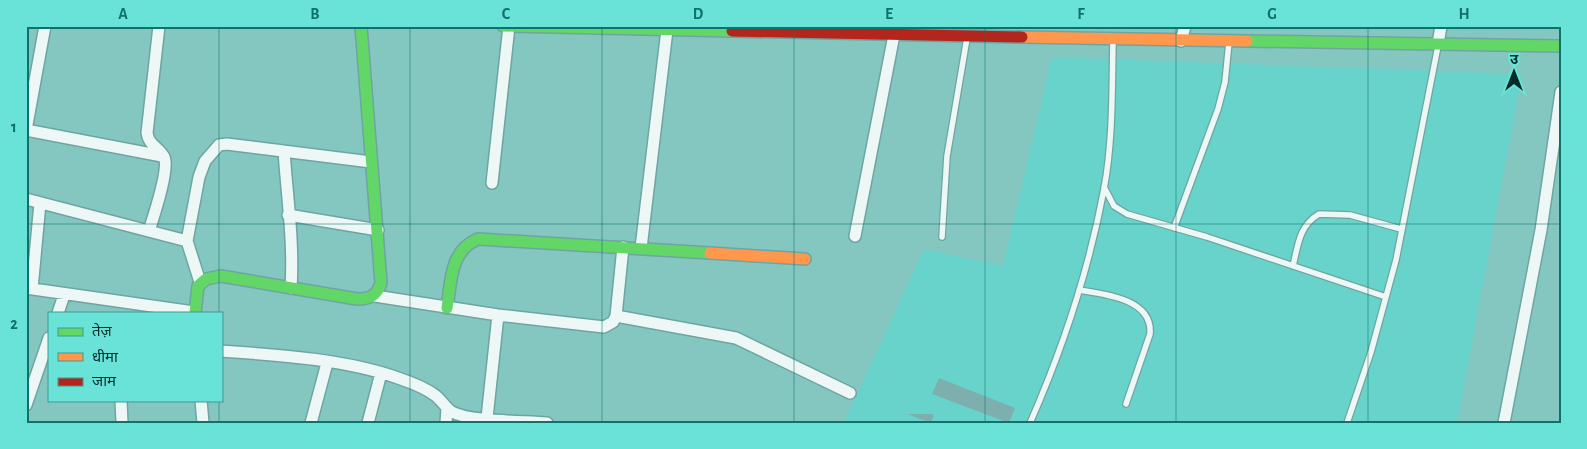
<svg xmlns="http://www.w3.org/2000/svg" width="1587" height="449" font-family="'Alegreya Sans','Noto Sans Devanagari',sans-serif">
  <rect width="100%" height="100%" fill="#84c7c1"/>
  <path fill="#68d3ca" d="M1052,57L1522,74L1457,423H844L924,249L1003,266Z"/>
  <path fill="#7eafaf" d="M939,378L1015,408L1009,423L932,394Z
    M907,414H934L931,423Z"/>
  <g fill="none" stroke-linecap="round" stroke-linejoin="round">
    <defs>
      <path id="lane" d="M1104,187L1114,206L1127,214L1207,237L1386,297
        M1174,228L1218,109L1225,82L1229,42
        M942,237L947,156L967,38
        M1293,266C1298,245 1299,226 1319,214L1350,215L1401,229
        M1079,290C1105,294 1153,299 1150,334L1126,404
        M1030,423C1063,348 1089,269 1104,189C1113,141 1112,90 1113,41
        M1347,423L1371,352L1396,260L1438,46"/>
      <path id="street" d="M1181,41L1185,26
        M1438,44L1441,26
        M26,130L162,156
        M26,130L45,26
        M284,151C287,196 294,242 291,288
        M492,183L509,26
        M26,199L187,241
        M288,215L378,230
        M149,231C153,218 170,168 164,157C159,147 149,146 147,133L159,26
        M855,236L894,35
        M641,248L667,30
        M200,282L187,241L199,177L205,161L219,145L227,144L371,162
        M26,288L194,312
        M32,289L40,203
        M375,296L498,315L604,327L613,322L616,316L623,247
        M58,313L64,295
        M616,316L736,338L850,393
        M221,351C278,355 344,359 398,378C410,382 426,388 436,396C442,401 446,408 452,412C471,422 524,421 547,423
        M121,400L122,423
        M201,400L203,423
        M26,405L49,338
        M487,418L498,315
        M311,423L327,363
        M368,423L381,373
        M446,423L447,408
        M1504,423L1541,230L1561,92"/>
      <path id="fast" d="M503,26L732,31
        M1247,41L1561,46
        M447,308C451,282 450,250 478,239L710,253
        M195,313L198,286L206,279L221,276L357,299C370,299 377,296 381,283L361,26"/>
      <path id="slow" d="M1022,37L1247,41
        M710,253L805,259"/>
      <path id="jam" d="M732,31L1022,37"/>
    </defs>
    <use href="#lane" stroke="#6ea5a1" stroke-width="8"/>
    <use href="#street" stroke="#6ea5a1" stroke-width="14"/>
    <use href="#fast" stroke="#6ea5a1" stroke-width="14"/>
    <use href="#slow" stroke="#6ea5a1" stroke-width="14"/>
    <use href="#jam" stroke="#6ea5a1" stroke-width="14"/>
    <use href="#lane" stroke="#edf7f6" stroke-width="5.5"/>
    <use href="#street" stroke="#edf7f6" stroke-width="11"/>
    <use href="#fast" stroke="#63d668" stroke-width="11"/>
    <use href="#slow" stroke="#ff974d" stroke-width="11"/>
    <use href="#jam" stroke="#b3261e" stroke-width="11"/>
  </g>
  <path fill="none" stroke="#0e726b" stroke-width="1" stroke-opacity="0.55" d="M219,26V313M410,26V423M602,26V423M794,26V423M985,26V423M1176,26V423M1368,26V423M26,224H1561M219,400V423"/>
  <rect width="1587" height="449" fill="none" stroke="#69e2d8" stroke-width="55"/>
  <rect x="48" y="312" width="175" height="90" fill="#69e2d8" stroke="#409992"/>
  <rect x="58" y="328" width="25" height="8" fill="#63d668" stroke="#409992"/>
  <text x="92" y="336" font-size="15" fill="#022b29">तेज़</text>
  <rect x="58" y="353" width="25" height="8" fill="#ff974d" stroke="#409992"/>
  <text x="92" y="362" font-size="15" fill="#022b29">धीमा</text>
  <rect x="58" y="378" width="25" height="8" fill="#b3261e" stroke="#409992"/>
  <text x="92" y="386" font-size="15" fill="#022b29">जाम</text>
  <g transform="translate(1514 72)" stroke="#69e2d8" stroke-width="4" paint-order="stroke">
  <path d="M0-4L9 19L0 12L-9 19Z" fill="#022b29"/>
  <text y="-8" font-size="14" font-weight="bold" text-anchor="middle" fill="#022b29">उ</text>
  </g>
  <rect x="28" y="28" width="1532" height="394" fill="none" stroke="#0e726b" stroke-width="2"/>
  <g font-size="16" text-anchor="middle" font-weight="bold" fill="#0e726b">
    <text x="123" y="19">A</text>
    <text x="315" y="19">B</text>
    <text x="506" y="19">C</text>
    <text x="698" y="19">D</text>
    <text x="889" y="19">E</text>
    <text x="1081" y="19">F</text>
    <text x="1272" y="19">G</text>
    <text x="1464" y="19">H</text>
    <text x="14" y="132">1</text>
    <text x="14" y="329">2</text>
  </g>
</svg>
